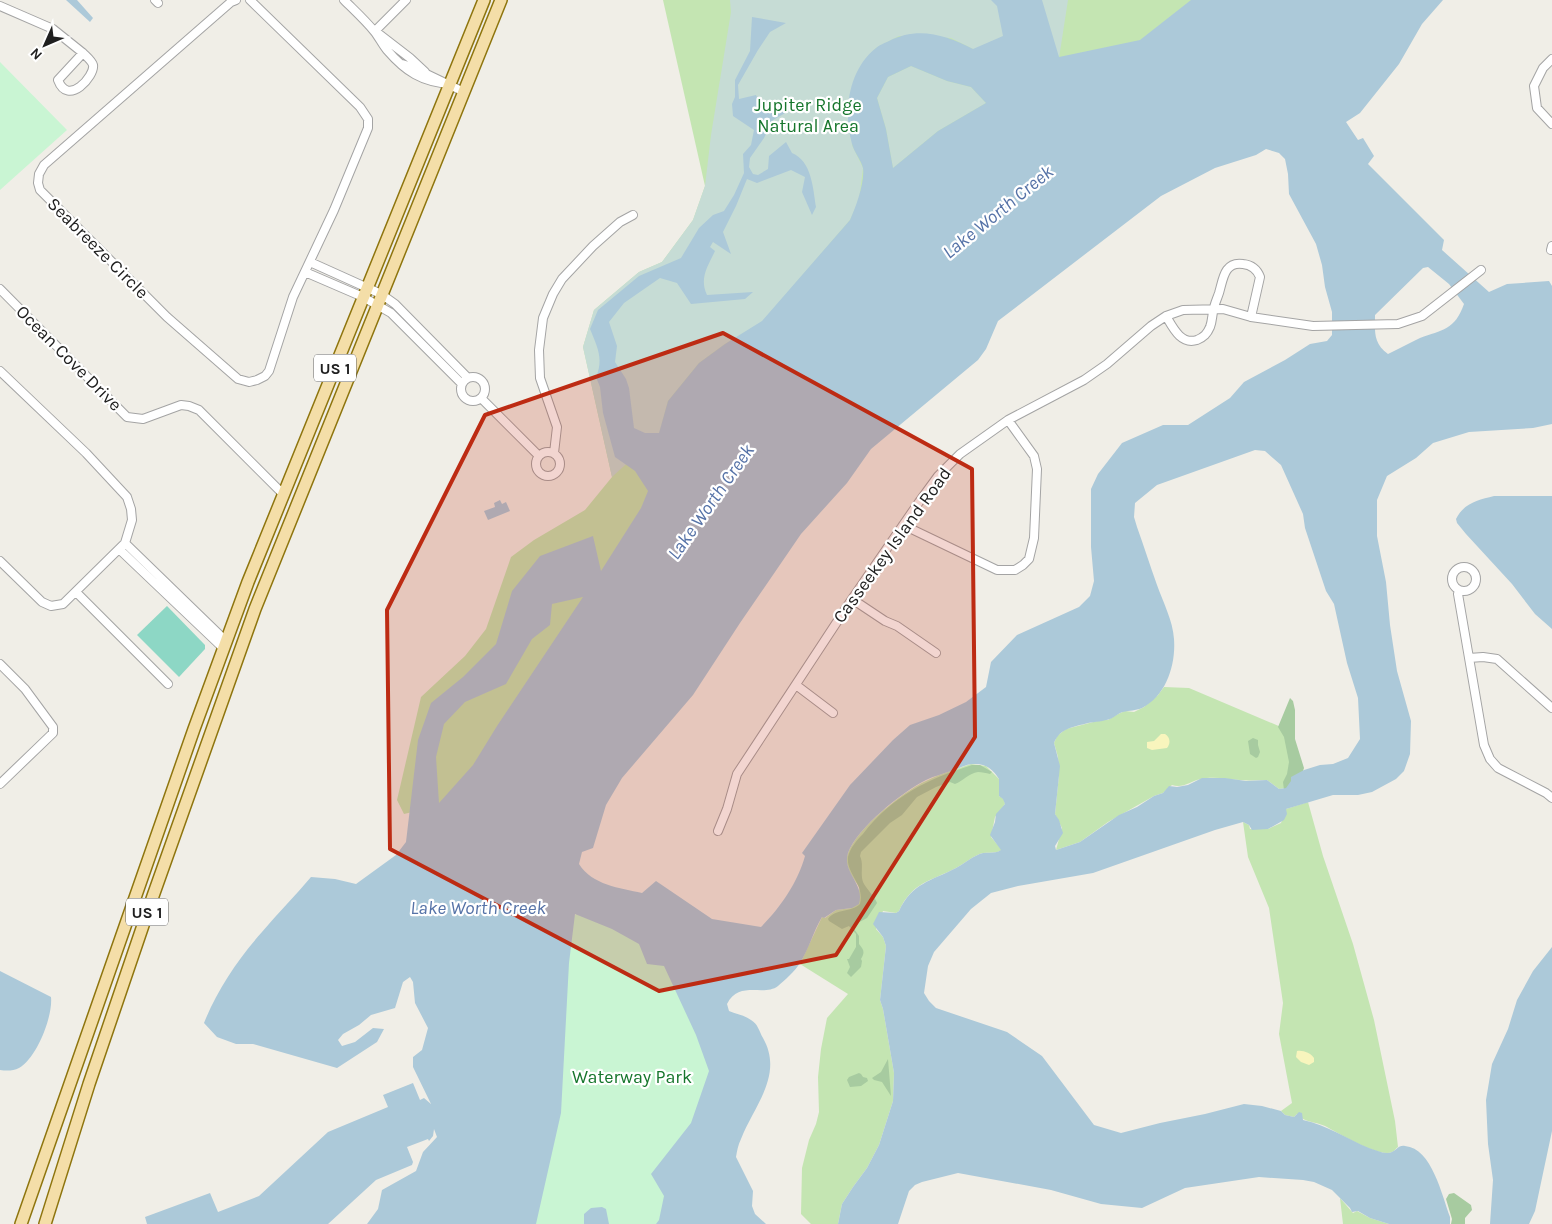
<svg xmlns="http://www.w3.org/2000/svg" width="1552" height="1224" font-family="Karla,sans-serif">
  <rect width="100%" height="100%" fill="#f0eee7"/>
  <path fill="#c4e5b2" d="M663,0H1217L648,508L513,719L442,805L404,814L397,800L421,697L465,656L486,629L511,557L534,540L585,510L612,477L583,347L594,310L639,272L662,262L693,220L705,186Z
    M1164,687L1189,688L1281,727L1294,754L1286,788L1279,789L1267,780C1258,780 1249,781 1240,780C1227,779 1213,776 1201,779C1190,781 1183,789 1172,785L1163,793L1154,796L1108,822L1080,842L1056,850L1062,828L1055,814L1059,775L1058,757L1054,743L1057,736L1066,729L1101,720H1108L1118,714L1125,711L1134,712L1144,707L1158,695Z
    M971,764L986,766L999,779V796L1004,799L1005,804L995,817L991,837L1002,850C996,854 990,852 983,853C974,855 964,864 956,868C931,881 912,882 899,911L896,913L883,911L876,929L883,937L886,946L880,1000L883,1009L894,1073L893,1101L879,1145L867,1168L853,1187L842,1204L838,1224H811L801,1214L802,1168L809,1140L816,1124L819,1112L818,1077L821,1049L827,1018L848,994L800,964L822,917L825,918L836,910L852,908L860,888C855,881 849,873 847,864C842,838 906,789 928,780C942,773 957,769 971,764Z
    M1308,802L1323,856L1353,944L1374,1020L1395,1121L1398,1147C1396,1148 1395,1151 1392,1152C1379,1158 1338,1133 1325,1126C1314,1121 1305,1123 1297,1114L1294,1117L1285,1115L1281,1111L1292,1103L1279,1034L1283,1003L1269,908L1248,857L1243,822L1249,825L1250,829H1268L1281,823L1286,809Z
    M1340,1198L1353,1213L1357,1211L1370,1218L1389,1224H1343Z"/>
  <path fill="#a7cba0" d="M1290,698L1293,701L1295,710V739L1304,768L1300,780L1284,790L1283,782L1287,774L1289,762L1284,737L1278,727Z
    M1253,738L1258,740V745L1260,752L1258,757L1256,758L1250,754L1248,741Z
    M972,765H980L992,772L990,774C986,773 982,772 978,772C969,773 963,781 955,784L950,782L936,787L917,797L902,815L890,823L861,852L860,856C864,864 860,873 863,882C866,889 874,895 877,903L867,918L852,926L859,936V944C864,950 865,952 861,959L862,961L861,967L851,977L847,973L850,967L847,959H849L856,947V934L849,926L842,929L829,921L828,919C836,908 851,913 860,904C865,884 846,874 848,857C850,848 857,840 863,834C892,796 928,779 972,765Z
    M888,1059L891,1096L882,1082L874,1080L872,1078L881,1072Z
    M859,1073L861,1074L863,1077L867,1078L868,1081L861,1086L850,1087L847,1080L849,1077Z
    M1454,1193L1471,1205L1472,1210L1465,1218V1224H1451L1452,1219L1446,1199L1449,1194Z"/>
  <path fill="#c6dcd5" d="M730,0H1068L1059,58L973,49L951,38L899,36L876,48L864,61L852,145L863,168L859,200L850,220L762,322L725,344L699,363L668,401L659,434L612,477L583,347L594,310L639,272L662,262L693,220L705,186L711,135L731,12Z
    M911,66L947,81L971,87L986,103L938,131L893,168L886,129L877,98L888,77Z"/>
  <path fill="#f8f5bd" d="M1161,734H1165C1170,737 1171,743 1167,748L1152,750L1147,748V742L1154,741Z
    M1297,1051C1303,1050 1311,1053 1314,1058V1062L1309,1065L1301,1062L1296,1057Z"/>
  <path fill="#c9f5d3" d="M0,62L67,130L0,190Z
    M583,908L618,926L678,975L716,1080L663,1224H531L560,928Z"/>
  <path fill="#8dd7c5" d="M167,606L205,645V649L179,677L137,635Z"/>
  <path fill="#acc9d9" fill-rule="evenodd" d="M66,0H77L93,18L90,22Z
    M991,0H1042L1059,57L1140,40L1191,0H1443L1422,24L1399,64L1360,113L1346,122L1358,140L1363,138L1374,156L1368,164L1444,240L1442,250L1489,292L1507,284L1549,281L1552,286V424L1533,428L1469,432L1433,443L1416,458L1387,476L1377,500V536L1386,582L1390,625L1397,671L1411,721L1410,754L1404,771L1396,779L1372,792L1358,795H1333L1286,809L1287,814L1284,820L1268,829L1252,830L1249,825L1243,822L1215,830L1093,873L1018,886L991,893L971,909L934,952L928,966L924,993L929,1001L936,1008L1007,1032L1042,1056L1094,1125L1121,1133L1160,1123L1205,1114L1244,1104L1262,1106L1281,1111L1285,1115L1294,1117L1299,1112L1302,1113L1303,1120C1327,1125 1347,1139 1369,1148C1376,1150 1385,1155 1392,1152C1397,1150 1398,1145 1405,1146C1432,1148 1442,1196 1450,1217V1224H1389L1370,1218L1358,1211L1352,1212L1350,1208L1332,1190L1314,1182L1303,1180L1259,1177L1185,1188L1142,1208L1101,1204L1051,1190L958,1173L922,1182L915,1185L909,1191L898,1224H838L842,1204L853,1187L867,1168L879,1145L893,1101L894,1073L883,1009L880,1000L886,946L883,937L873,924L879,912L896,913L899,911C912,883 931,881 956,868C964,864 974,855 983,853C990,852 996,854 1001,850L990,835L995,822L996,814L1005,804L1003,799L999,796V779C993,769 985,763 973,764C966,764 958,769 951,771C943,774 934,776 926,780C902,792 857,828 848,853C842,873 865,883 859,904L852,908L836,910L824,918L822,917C813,932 809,949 800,963C795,971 785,980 778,986C764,997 739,980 727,1004L729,1011C736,1014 744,1015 751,1020C758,1024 759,1031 763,1038C784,1075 754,1106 741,1139C738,1145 737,1151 736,1157L753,1191L752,1206L755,1214L766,1224H656L659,1220L664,1196L651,1174L691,1123L709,1071L696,1035L664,966L647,964L639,944L612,929L575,914L569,963L561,1113L536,1224H367L378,1209L382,1190L416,1171L423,1152L437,1137L434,1129L433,1136L429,1141L428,1139L407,1147L413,1162L412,1165L376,1180L328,1224H147L145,1217L210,1193L218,1212L259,1196L328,1132L388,1107L383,1095L413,1083L420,1100L424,1098L431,1104L413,1067V1057L422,1050L428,1028L415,1003L413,982L410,977L403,982L395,1008L371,1015L359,1025L343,1034L338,1040L342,1046L355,1042L373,1028L384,1029L377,1042L337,1068L253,1044H236L217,1037L204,1023C217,990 238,959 262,932C278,913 295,896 311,877L335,879L356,884L396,855L406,842L418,740L431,703L463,677L496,644L512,591L540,556L593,536L601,571L641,508L648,491L635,471L615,457L603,413L600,387L596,377C604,359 597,346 590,329L598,310L639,276L681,258L699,228L713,215L724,211L734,195L744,173L743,154L751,145L754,130L733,116L732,104L735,97V80L750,51L752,17L786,23L770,32L758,50L738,85L739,99L756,95C764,113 768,112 787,112L773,120L764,138L750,158L749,167L753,174L758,175L768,169L769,156L786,142L792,153C812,161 813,189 816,207L812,215L802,192L805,177L791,170L757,183L747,179L736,206L723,232L731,254L713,242L710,247L715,251C708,266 699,278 707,295L753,292L745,299L691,304L677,283L660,278L624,303L609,322L617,346L615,362L626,379L629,388L634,428L645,433H659L668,401L699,363L725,344L762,321L850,220C856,207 865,182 863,168C861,160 854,152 852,144C843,112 848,70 876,48C879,45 885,43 889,41C918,26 946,35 973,49L1003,36L997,6ZM911,66L947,81L971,87L986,103L938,131L893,168L886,129L877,98L888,77ZM1266,149L1279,153L1285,159L1288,174L1289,194L1316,244L1322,265L1325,287L1332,312V335L1327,341L1310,344L1285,360L1244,382L1230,398L1188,425H1163L1122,443L1098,474L1091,489V547L1094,581L1090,596L1079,607L1017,635L991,662L986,687L966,702L939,715L910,725L893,740L850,785L802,853L805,856C798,882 780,908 761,927L712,919L656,881L642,893C620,888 592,885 579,864L582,852L593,848L606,805L622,778L693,695L740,623L801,534L847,483L871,449L978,360L986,349L998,321L1161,196L1215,168L1256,155ZM1428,267L1449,284L1464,304C1455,330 1442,330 1420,338C1409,343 1399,349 1388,354C1373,343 1375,332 1375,315L1423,268ZM1255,450L1265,451L1281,465L1303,514L1305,528L1326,591L1334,604L1347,663L1358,698L1360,739L1348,758L1333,764L1320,765L1304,770L1291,777V781L1286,788L1279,789L1267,780L1246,781L1225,778H1202L1188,785L1177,787L1169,786L1163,793L1154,796L1137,807L1119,815L1080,842L1056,850L1055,846L1063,833L1059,820L1055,814L1060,766L1054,743C1060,728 1073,727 1088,723C1095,722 1104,721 1110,719C1115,717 1118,713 1123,712C1130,710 1135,711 1142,708C1166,696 1176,665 1174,639C1173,621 1163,602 1157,585C1150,566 1144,546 1137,527L1134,517L1135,503L1157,485ZM583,597L497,726L473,765L439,803L436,757L444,724L465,702L506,684L532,639L550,625L552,604Z
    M1494,496H1552V629L1535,614L1512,584L1466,534L1457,523L1456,519C1464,503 1478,500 1494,496Z
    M500,500L502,504L506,502L510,511L488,520L484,511L495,507L494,503Z
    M1552,947V1131L1535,1211L1529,1224H1490L1493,1180L1488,1144L1486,1100L1492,1064L1508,1029L1517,1000L1533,971Z
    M0,971L51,997C53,1016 37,1058 19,1068C13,1071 7,1071 0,1070Z
    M602,1207L606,1209L609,1224H584V1214L591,1208Z"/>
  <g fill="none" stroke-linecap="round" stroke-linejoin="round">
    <defs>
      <path id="minor" d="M155,0L158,3
        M236,0L231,2L44,165L39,174L38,183L40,190L167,317L238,379L249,382L257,380L265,376L269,371L293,297L334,210L368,128V119L360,107L250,0
        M344,0C354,10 365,20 374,31C379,37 382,44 387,50C406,72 422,82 450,84
        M406,0L375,31L410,58L425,72
        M0,6L53,29L83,53
        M83,53C87,57 92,61 93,65C95,76 68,107 58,80Z
        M1552,59L1543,68L1534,86L1537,108L1552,124
        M402,64L412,67L464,92
        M1551,250L1552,246
        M310,262L381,294L395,304L468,378
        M305,272L363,297L391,313L462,384
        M0,289L127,417L143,419L181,405L189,406L199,410L283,494
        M1166,316C1173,328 1181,345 1197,340C1204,337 1207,334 1210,327C1212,322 1212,317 1213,312C1214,305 1217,299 1219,293C1223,280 1224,261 1243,264C1252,265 1257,269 1260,277L1251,317
        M0,371L86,453L127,497L131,509L132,520L125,543L63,604L51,606L42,602L0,561
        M461 389a12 12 0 1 1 24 0a12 12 0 1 1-24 0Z
        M481,398L539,456
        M536 464a12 12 0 1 1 24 0a12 12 0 1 1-24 0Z
        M554,453L557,427L540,378L539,350L543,318L553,294L562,279L593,246L620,222L633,215
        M903,525L997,570H1015L1023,565L1029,559L1034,538L1037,469L1034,456L1008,420
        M125,543L226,641
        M119,549L223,648
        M1452 579a12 12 0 1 1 24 0a12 12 0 1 1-24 0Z
        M1459,590L1458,594L1484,745L1490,759L1498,768L1546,793L1552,798
        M76,592L168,684
        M852,599L885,621L897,626L936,653
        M1469,658L1483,657L1497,659L1552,708
        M0,664L25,689L53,727V733L0,784
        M796,685L833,713
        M718,831L727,809L737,774L852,599L919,502L938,476L960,454L1008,420L1084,380L1107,364L1151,326L1166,316L1183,310L1223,309L1251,317L1313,326L1398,324L1422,316L1481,270"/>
      <path id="primary" d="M21,1224L194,729L248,582L484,0
        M45,1224L89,1084L153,896L255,609L501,0"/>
    </defs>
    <use href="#minor" stroke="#a4a4a4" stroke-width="10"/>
    <use href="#primary" stroke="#8e750e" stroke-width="14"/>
    <use href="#minor" stroke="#fff" stroke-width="8"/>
    <use href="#primary" stroke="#f4dea8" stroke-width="11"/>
  </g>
  <path fill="#bd2b13" fill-opacity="0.2" stroke="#bd2b13" stroke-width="4" stroke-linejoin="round" d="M723,333L972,469L975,737L836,955L659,991L390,849L387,610L485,415Z"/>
  <g text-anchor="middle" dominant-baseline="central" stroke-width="4.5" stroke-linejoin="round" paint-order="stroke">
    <g fill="#fff" stroke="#636363" stroke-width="1">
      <rect x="314" y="354.5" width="42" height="27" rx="4"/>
      <rect x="126" y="898.5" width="42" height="27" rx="4"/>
    </g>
    <g font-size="16" font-weight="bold" fill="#202020">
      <text x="335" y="368">US 1</text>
      <text x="147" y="912">US 1</text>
    </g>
    <g font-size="18" fill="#16762c" stroke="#fff">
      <text x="808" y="105">Jupiter Ridge<tspan x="808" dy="21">Natural Area</tspan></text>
      <text x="632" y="1077">Waterway Park</text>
    </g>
    <g font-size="18" fill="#202020" stroke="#fff">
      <text transform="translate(98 248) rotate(45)">Seabreeze Circle</text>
      <text transform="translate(69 358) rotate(45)">Ocean Cove Drive</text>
      <text transform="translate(892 545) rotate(-54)">Casseekey Island Road</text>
    </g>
    <g font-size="19" font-style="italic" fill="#5572a7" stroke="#fff">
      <text transform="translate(998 212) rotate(-39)">Lake Worth Creek</text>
      <text transform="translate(711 502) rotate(-55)">Lake Worth Creek</text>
      <text x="478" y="908">Lake Worth Creek</text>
    </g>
  </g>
  <g transform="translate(45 45) rotate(225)" stroke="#ffffff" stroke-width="4" paint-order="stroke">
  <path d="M0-4L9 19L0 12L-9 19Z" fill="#202020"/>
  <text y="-8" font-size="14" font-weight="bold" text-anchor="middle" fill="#202020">N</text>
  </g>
</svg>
